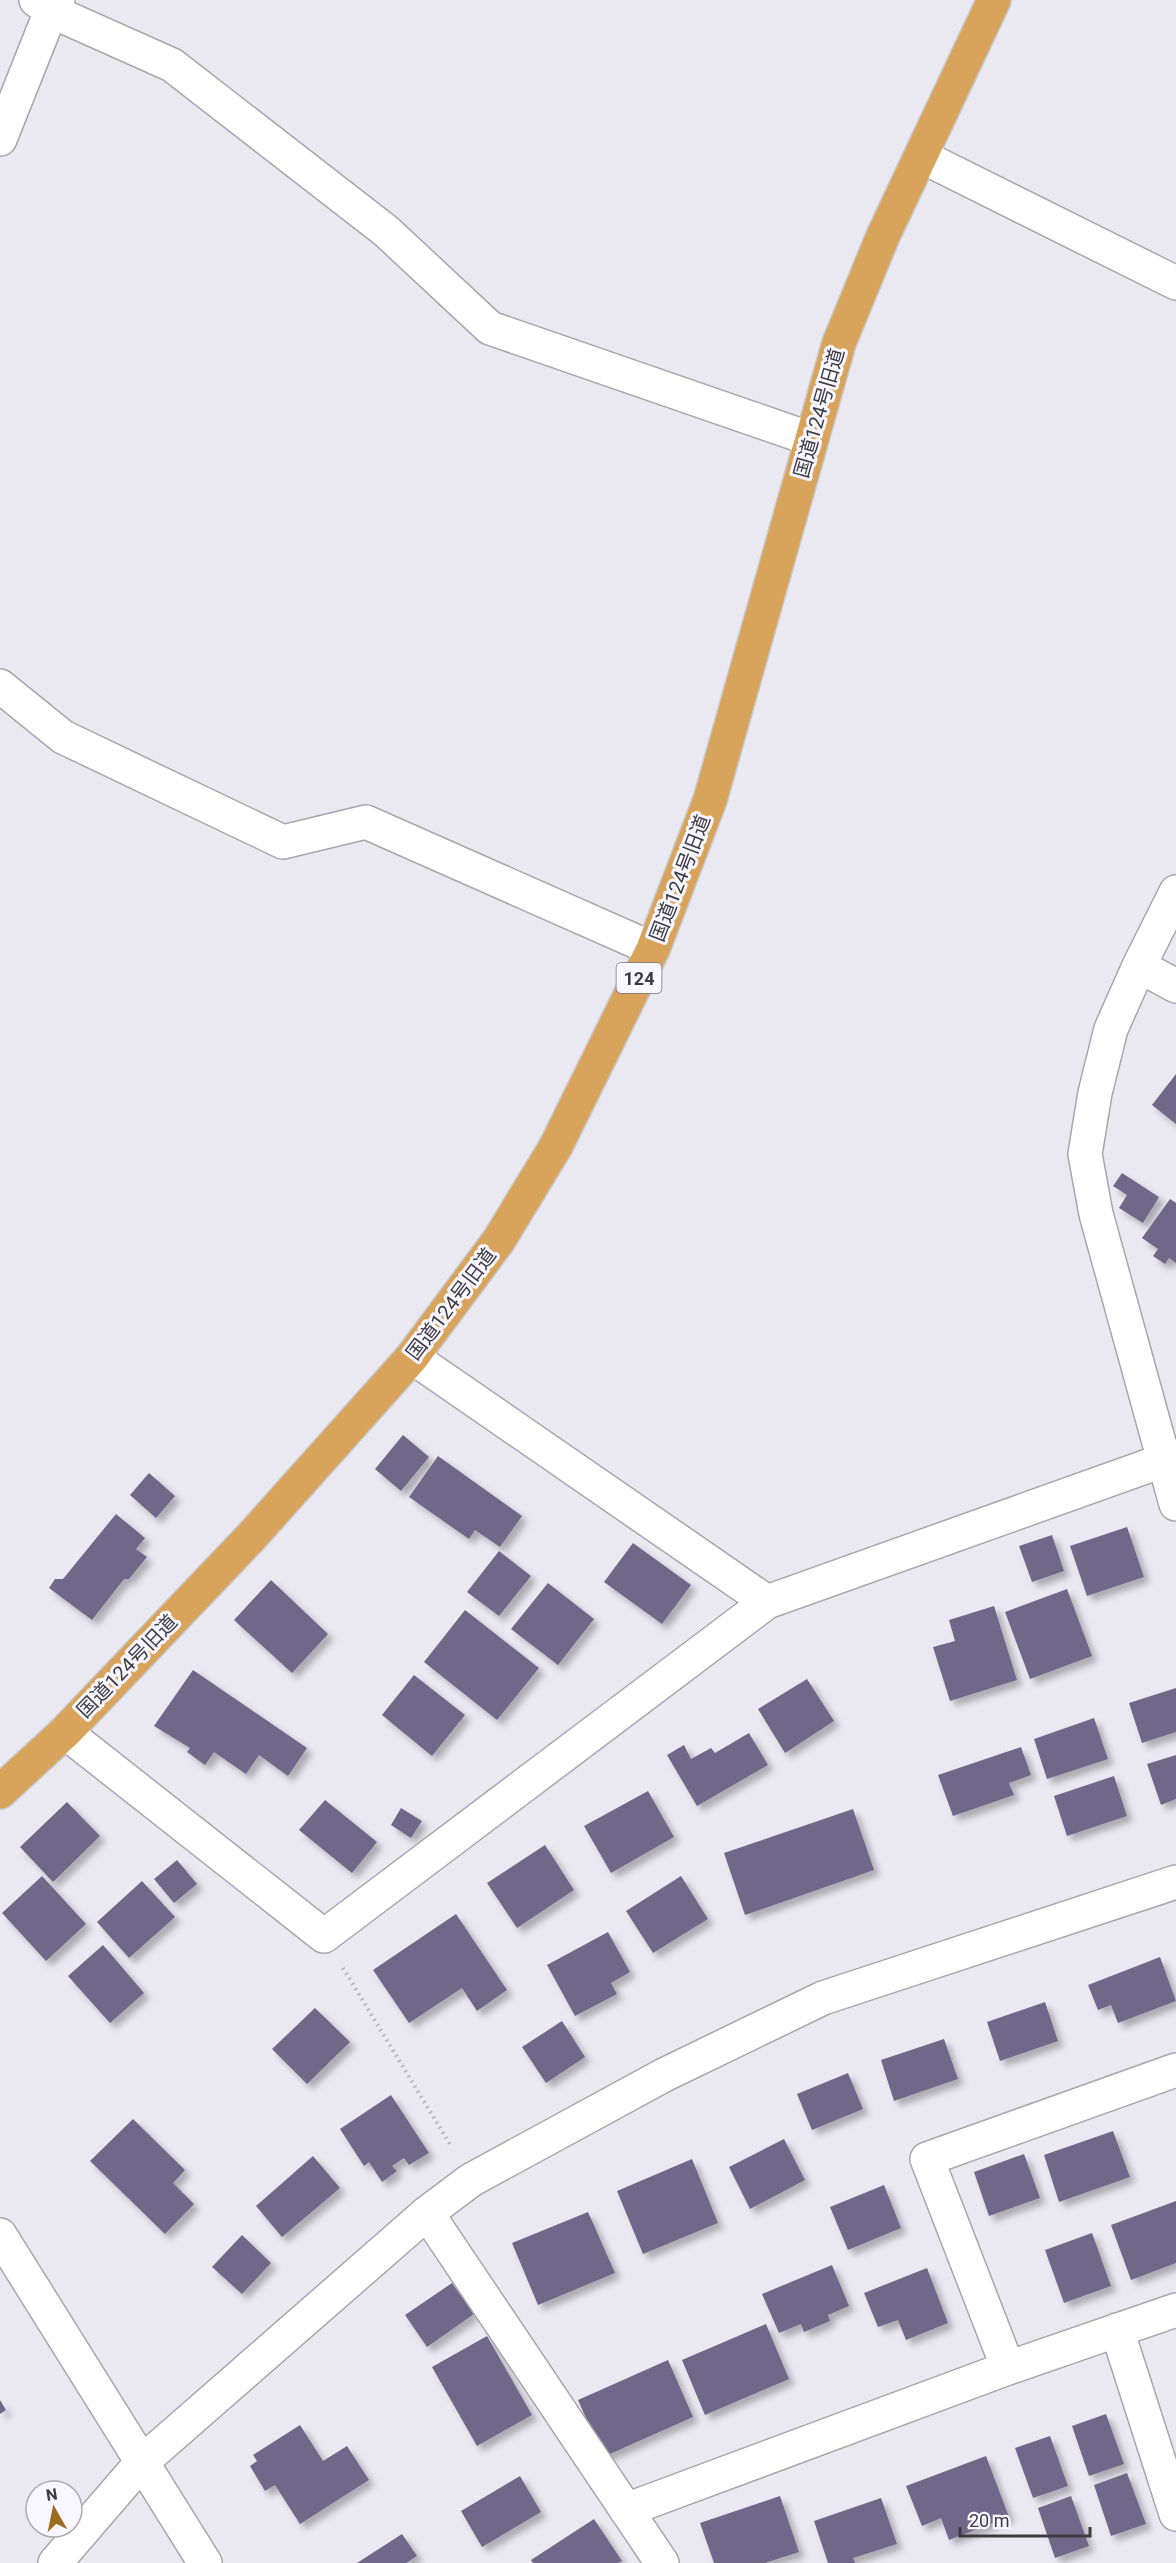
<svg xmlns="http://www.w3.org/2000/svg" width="1176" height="2563" font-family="Roboto,'Noto Sans JP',sans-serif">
  <defs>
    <filter id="shadow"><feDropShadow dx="5.5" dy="5.5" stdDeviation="3" flood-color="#0004"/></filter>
  </defs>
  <rect width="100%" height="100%" fill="#eae9f2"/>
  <path fill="#6f6889" filter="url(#shadow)" d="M1176,1074V1124L1152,1105Z
    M1122,1173L1159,1197L1143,1223L1119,1208L1127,1195L1113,1186Z
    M1170,1199L1176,1203V1263L1169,1258L1165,1264L1153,1256L1158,1249L1142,1238Z
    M403,1435L429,1457L401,1491L375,1469Z
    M438,1456L522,1516L500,1547L475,1530L469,1539L409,1497Z
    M149,1473L175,1496L156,1518L130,1495Z
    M116,1514L145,1538L136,1549L147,1557L129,1579H124L92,1620L49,1588L55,1579H63Z
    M1127,1527L1144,1577L1087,1596L1070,1546Z
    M1052,1535L1064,1571L1032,1582L1019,1546Z
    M633,1543L691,1585L662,1624L604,1582Z
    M499,1551L531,1576L499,1616L467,1592Z
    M271,1580L328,1634L292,1673L234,1620Z
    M548,1583L594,1619L558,1665L511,1629Z
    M1067,1589L1092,1656L1030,1679L1005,1612Z
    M994,1606L1017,1680L950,1701L933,1647L955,1641L949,1620Z
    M465,1610L539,1668L497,1720L424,1662Z
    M193,1670L307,1748L288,1776L259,1755L246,1774L214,1752L205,1765L187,1752L190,1748L154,1726Z
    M414,1675L465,1715L432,1756L382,1715Z
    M807,1679L834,1721L785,1753L758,1709Z
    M1176,1688V1732L1142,1743L1129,1703Z
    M1094,1718L1108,1759L1047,1779L1034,1739Z
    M749,1733L768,1765L697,1806L667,1755L684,1745L691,1759L711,1748L715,1753Z
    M1021,1747L1031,1775L1009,1783L1014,1795L953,1816L938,1775Z
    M1176,1755V1799L1161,1805L1147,1764Z
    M1114,1776L1127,1816L1067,1836L1054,1796Z
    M648,1791L674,1837L611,1873L584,1826Z
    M325,1800L377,1842L352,1873L299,1830Z
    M67,1802L100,1836L53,1882L20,1847Z
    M401,1808L422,1821L411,1838L391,1825Z
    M853,1809L874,1870L745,1915L724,1853Z
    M545,1845L574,1890L517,1928L487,1883Z
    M177,1860L197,1884L174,1903L154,1879Z
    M42,1876L86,1924L46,1961L2,1913Z
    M681,1876L708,1919L653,1953L626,1911Z
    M142,1881L175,1917L129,1958L97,1922Z
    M456,1914L507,1990L477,2011L462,1988L409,2023L373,1970Z
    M608,1932L630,1972L611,1983L617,1994L575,2016L547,1965Z
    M103,1945L144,1993L110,2023L68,1976Z
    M1160,1957L1176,2001L1118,2023L1111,2005L1098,2010L1088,1985Z
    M1045,2002L1058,2041L1000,2061L987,2022Z
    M315,2008L350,2042L307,2084L272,2049Z
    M562,2021L585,2057L546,2083L522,2047Z
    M944,2039L958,2079L894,2101L881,2060Z
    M848,2073L863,2109L812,2130L797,2094Z
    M391,2095L429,2153L409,2165L404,2158L392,2166L397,2171L382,2182L369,2162L364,2166L340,2129Z
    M133,2119L185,2170L173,2183L194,2204L165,2234L90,2161Z
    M1113,2131L1130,2177L1059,2202L1044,2155Z
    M784,2139L805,2180L750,2209L729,2167Z
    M1024,2154L1040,2198L989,2216L974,2172Z
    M313,2156L340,2188L282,2237L256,2206Z
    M692,2159L718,2223L643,2254L617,2191Z
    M884,2185L901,2228L848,2250L830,2207Z
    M1176,2201V2263L1131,2280L1111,2225Z
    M588,2212L615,2273L538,2305L512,2243Z
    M1092,2233L1111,2286L1064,2303L1045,2250Z
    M242,2235L271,2263L242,2294L212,2267Z
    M832,2265L849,2306L828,2315L830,2321L804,2332L801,2324L779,2333L762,2294Z
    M927,2268L948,2323L906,2340L898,2320L878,2327L864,2293Z
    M452,2283L474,2314L427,2347L405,2315Z
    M766,2324L789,2379L705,2415L682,2360Z
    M487,2336L532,2415L477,2446L432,2367Z
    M668,2360L693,2417L603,2457L578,2400Z
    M0,2400L6,2410L0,2414Z
    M1106,2414L1124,2464L1089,2476L1072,2426Z
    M300,2425L323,2461L347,2446L369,2480L300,2524L275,2485L265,2491L250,2466L257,2461L253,2455Z
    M1050,2436L1068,2486L1033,2498L1015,2448Z
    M986,2456L1009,2517L949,2540L941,2518L922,2526L906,2486Z
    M1127,2473L1146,2524L1111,2536L1094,2485Z
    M520,2476L541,2512L482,2547L461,2511Z
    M780,2496L799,2552L765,2563H714L700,2523Z
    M1071,2496L1089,2546L1055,2558L1038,2508Z
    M881,2498L897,2544L853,2558L855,2563H828L814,2521Z
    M594,2519L622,2561L618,2563H533L531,2560Z
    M402,2534L417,2556L406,2563H357Z"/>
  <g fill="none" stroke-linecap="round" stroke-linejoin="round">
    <defs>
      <path id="minor" d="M36,0L51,11L172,65L386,231L490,328L811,439
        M0,139L51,11L58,0
        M921,156L1176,283
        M0,686L63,737L283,842L366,822L653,949
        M1176,892L1139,966L1111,1029L1095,1093L1085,1154L1096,1214L1176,1504
        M1139,966L1176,986
        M412,1357L767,1602
        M65,1732L324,1936L767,1602L1176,1456
        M427,2213L662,2563
        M1117,2330L1176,2514
        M1008,2368L927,2159L1176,2070
        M626,2510L1008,2368L1176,2310"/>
      <path id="tertiary" d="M0,2235L205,2563
        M55,2563L142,2462L427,2213L471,2180L664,2075L823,1998L1176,1882"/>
      <path id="trunk" d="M0,1792L65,1732L252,1536L412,1357L499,1240L556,1146L653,949L710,800L839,343L883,236L994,0"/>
    </defs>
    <use href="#minor" stroke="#a7a5ae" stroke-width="36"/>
    <use href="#tertiary" stroke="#a7a5ae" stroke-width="36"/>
    <use href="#trunk" stroke="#c8c8c9" stroke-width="36"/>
    <path stroke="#b0afb6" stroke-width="4" stroke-dasharray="1.5 4.5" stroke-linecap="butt" d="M343,1968L451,2146"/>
    <use href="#minor" stroke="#fff" stroke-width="33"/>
    <use href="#tertiary" stroke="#fff" stroke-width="33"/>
    <use href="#trunk" stroke="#d8a45b" stroke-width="33"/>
  </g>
  <g text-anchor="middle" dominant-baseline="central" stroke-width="6" stroke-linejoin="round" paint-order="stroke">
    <rect fill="#f8f6fe" stroke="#747378" stroke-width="1.5" x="616.5" y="963" width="45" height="30" rx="4.5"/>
    <g font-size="18" font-weight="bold" fill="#3c3b3f">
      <text x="639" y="978">124</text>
    </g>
    <g font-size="20" fill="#3c3b3f" stroke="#f8f6fe">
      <text transform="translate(819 413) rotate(-74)">国道124号旧道</text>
      <text transform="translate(680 878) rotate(-69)">国道124号旧道</text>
      <text transform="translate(451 1304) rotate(-53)">国道124号旧道</text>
      <text transform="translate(127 1666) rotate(-46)">国道124号旧道</text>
    </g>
  </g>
  <g transform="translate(54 2509) rotate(351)"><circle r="28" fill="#f8f6fe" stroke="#adabb2" stroke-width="1.5"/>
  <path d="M0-4.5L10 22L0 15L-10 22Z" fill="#9c6d1f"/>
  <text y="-9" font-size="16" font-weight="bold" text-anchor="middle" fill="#3c3b3f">N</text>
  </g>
  <path d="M960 2527v9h130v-9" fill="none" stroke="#3c3b3f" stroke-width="3"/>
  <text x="969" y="2527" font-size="18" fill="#3c3b3f" stroke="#f8f6fe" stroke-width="4.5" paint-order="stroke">20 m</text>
</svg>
